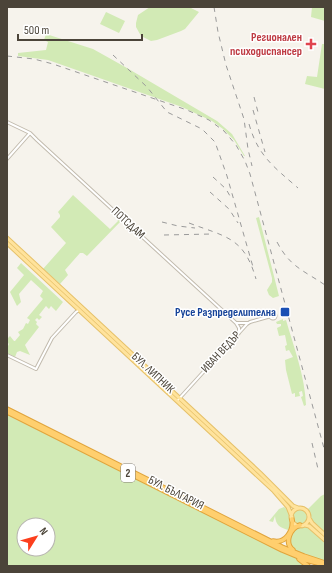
<svg xmlns="http://www.w3.org/2000/svg" width="332" height="573" font-family="'Sofia Sans Condensed',sans-serif">
  <rect width="100%" height="100%" fill="#f6f3ec"/>
  <path fill="#d2eab5" fill-rule="evenodd" d="M150,7H189L199,12L185,29L181,31L157,40L151,41L141,36L136,27V23L138,15Z
    M312,7H325V21L311,17Z
    M106,12L125,21L119,33L100,24Z
    M46,34L93,49L127,68L217,121L232,134L245,156H244L234,140L223,129L212,121L182,107L48,60L18,56V53L46,50L48,42L44,40Z
    M322,44H325V89L305,84L307,76L317,77Z
    M73,195L110,229L118,221L117,219L121,221L87,256L83,253H80L65,270L68,275L60,284L43,269L66,243L51,227L60,217V215L58,212Z
    M259,217L279,296L273,298L269,295L267,290L272,282V278L256,218Z
    M21,263L63,302L56,311L51,306L49,309L46,306L39,315L42,317L39,320L37,318L35,320L37,322L36,324L39,327L25,345L30,355L20,351L17,352L15,357L7,353V348L9,344L7,342V339L10,336L14,341H15L20,335L18,332L23,329L26,323L28,324L30,320L27,318L43,299L40,296L43,291L31,280L19,294L21,302L17,306L10,292L24,275L17,268Z
    M283,319V321L286,320C294,348 305,376 306,405L304,406L301,397L303,396L302,391L299,392L300,396L295,397V393L292,394L286,370L285,360L293,357L289,350L286,351L285,346L287,345L285,335L279,336L277,328L281,326V324H277L276,322Z
    M7,415L282,550L297,558L306,566H7ZM24,525H48V549H24Z
    M325,494V533L313,522L308,509L321,496Z
    M284,507C292,512 293,522 288,530C280,527 276,526 275,516L273,522L269,521L279,509Z
    M292 516a8 8 0 1 1 16 0a8 8 0 1 1-16 0Z
    M304,526L308,527L325,541V561L294,550L290,545V539L296,528Z"/>
  <g fill="none" stroke-linecap="round" stroke-linejoin="round">
    <defs>
      <path id="minor" d="M7,122L30,133L37,140L236,323L239,328V333
        M7,159L30,133
        M270.5 316a2.5 2.5 0 1 1 5 0a2.5 2.5 0 1 1-5 0Z
        M237,323H248
        M7,355L36,369L52,338L76,312L79,310
        M177,401L247,324L250,322L271,316"/>
      <path id="major" d="M7,238L260,473L293,506L298,508
        M7,243L274,491L288,507L292,517
        M291 517a9 9 0 1 1 18 0a9 9 0 1 1-18 0Z
        M309,518L312,523L325,535
        M305,525L309,526L325,540"/>
      <path id="highway" d="M7,409L282,547L304,556L325,563
        M7,412L282,550L306,560L325,565
        M273,541C285,544 294,531 292,519
        M293,550C284,543 290,528 300,525
        M299,559L308,566"/>
    </defs>
    <use href="#minor" stroke="#c2bbae" stroke-width="4"/>
    <use href="#major" stroke="#e6c16a" stroke-width="5"/>
    <use href="#highway" stroke="#e0a43c" stroke-width="5.5"/>
    <use href="#minor" stroke="#fff" stroke-width="2"/>
    <use href="#major" stroke="#ffe39c" stroke-width="3"/>
    <use href="#highway" stroke="#ffcf6e" stroke-width="3.5"/>
    <path stroke="#9a9a9a" stroke-width="1" stroke-dasharray="5 5" stroke-linecap="butt" d="M214,7L218,32L226,65L244,119L248,149L252,166
      M113,55L147,87L167,112L202,129L215,142L227,176L253,267
      M7,56L34,59L53,64L187,110L209,120L224,131L236,145L245,161L250,174L325,452
      M254,97L259,116
      M253,110L265,152
      M249,124C258,156 274,167 298,188
      M213,177L226,189L230,196
      M210,192L229,209L238,223
      M162,222L178,226L195,228
      M189,223C226,237 244,237 256,279
      M164,235L212,234
      M277,242C290,267 303,270 325,285
      M312,443L318,469"/>
  </g>
  <path fill="#e0444e" stroke="#fff" stroke-width="1.5" d="M309 38h4v4h4v4h-4v4h-4v-4h-4v-4h4z"/>
  <rect fill="#1a4fb4" stroke="#fff" stroke-width="1.5" x="280" y="307" width="10" height="10" rx="2"/>
  <g text-anchor="middle" dominant-baseline="central" stroke-width="3" stroke-linejoin="round" paint-order="stroke">
    <rect fill="#fff" stroke="#817c74" stroke-width="1" x="121" y="464" width="14" height="18" rx="3"/>
    <g font-size="11" font-weight="bold" fill="#4b4439">
      <text x="128" y="473">2</text>
    </g>
    <g font-size="12" font-weight="bold" fill="#be3a42" stroke="#fff" text-anchor="end">
      <text x="302" y="37">Регионален<tspan x="302" dy="14">психодиспансер</tspan></text>
    </g>
    <g font-size="12" fill="#4b4439" stroke="#fff">
      <text transform="translate(128 223) rotate(43)">ПОТСДАМ</text>
      <text transform="translate(221 352) rotate(-47)">ИВАН ВЕДЪР</text>
      <text transform="translate(153 373) rotate(43)">БУЛ. ЛИПНИК</text>
      <text transform="translate(176 493) rotate(27)">БУЛ. БЪЛГАРИЯ</text>
    </g>
    <g font-size="12" font-weight="bold" fill="#164399" stroke="#fff" text-anchor="end">
      <text x="276" y="312">Русе Разпределителна</text>
    </g>
  </g>
  <rect width="332" height="573" fill="none" stroke="#4b4439" stroke-width="16"/>
  <g transform="translate(36 537) rotate(53)"><circle r="19" fill="#ffffff" stroke="#b7b4b0"/>
  <path d="M0-3L7 15L0 10L-7 15Z" fill="#fc3f1d"/>
  <text y="-6" font-size="11" font-weight="bold" text-anchor="middle" fill="#4b4439">N</text>
  </g>
  <path d="M18 34v6h124v-6" fill="none" stroke="#4b4439" stroke-width="2"/>
  <text x="24" y="34" font-size="12" fill="#4b4439" stroke="#ffffff" stroke-width="3" paint-order="stroke">500 m</text>
</svg>
